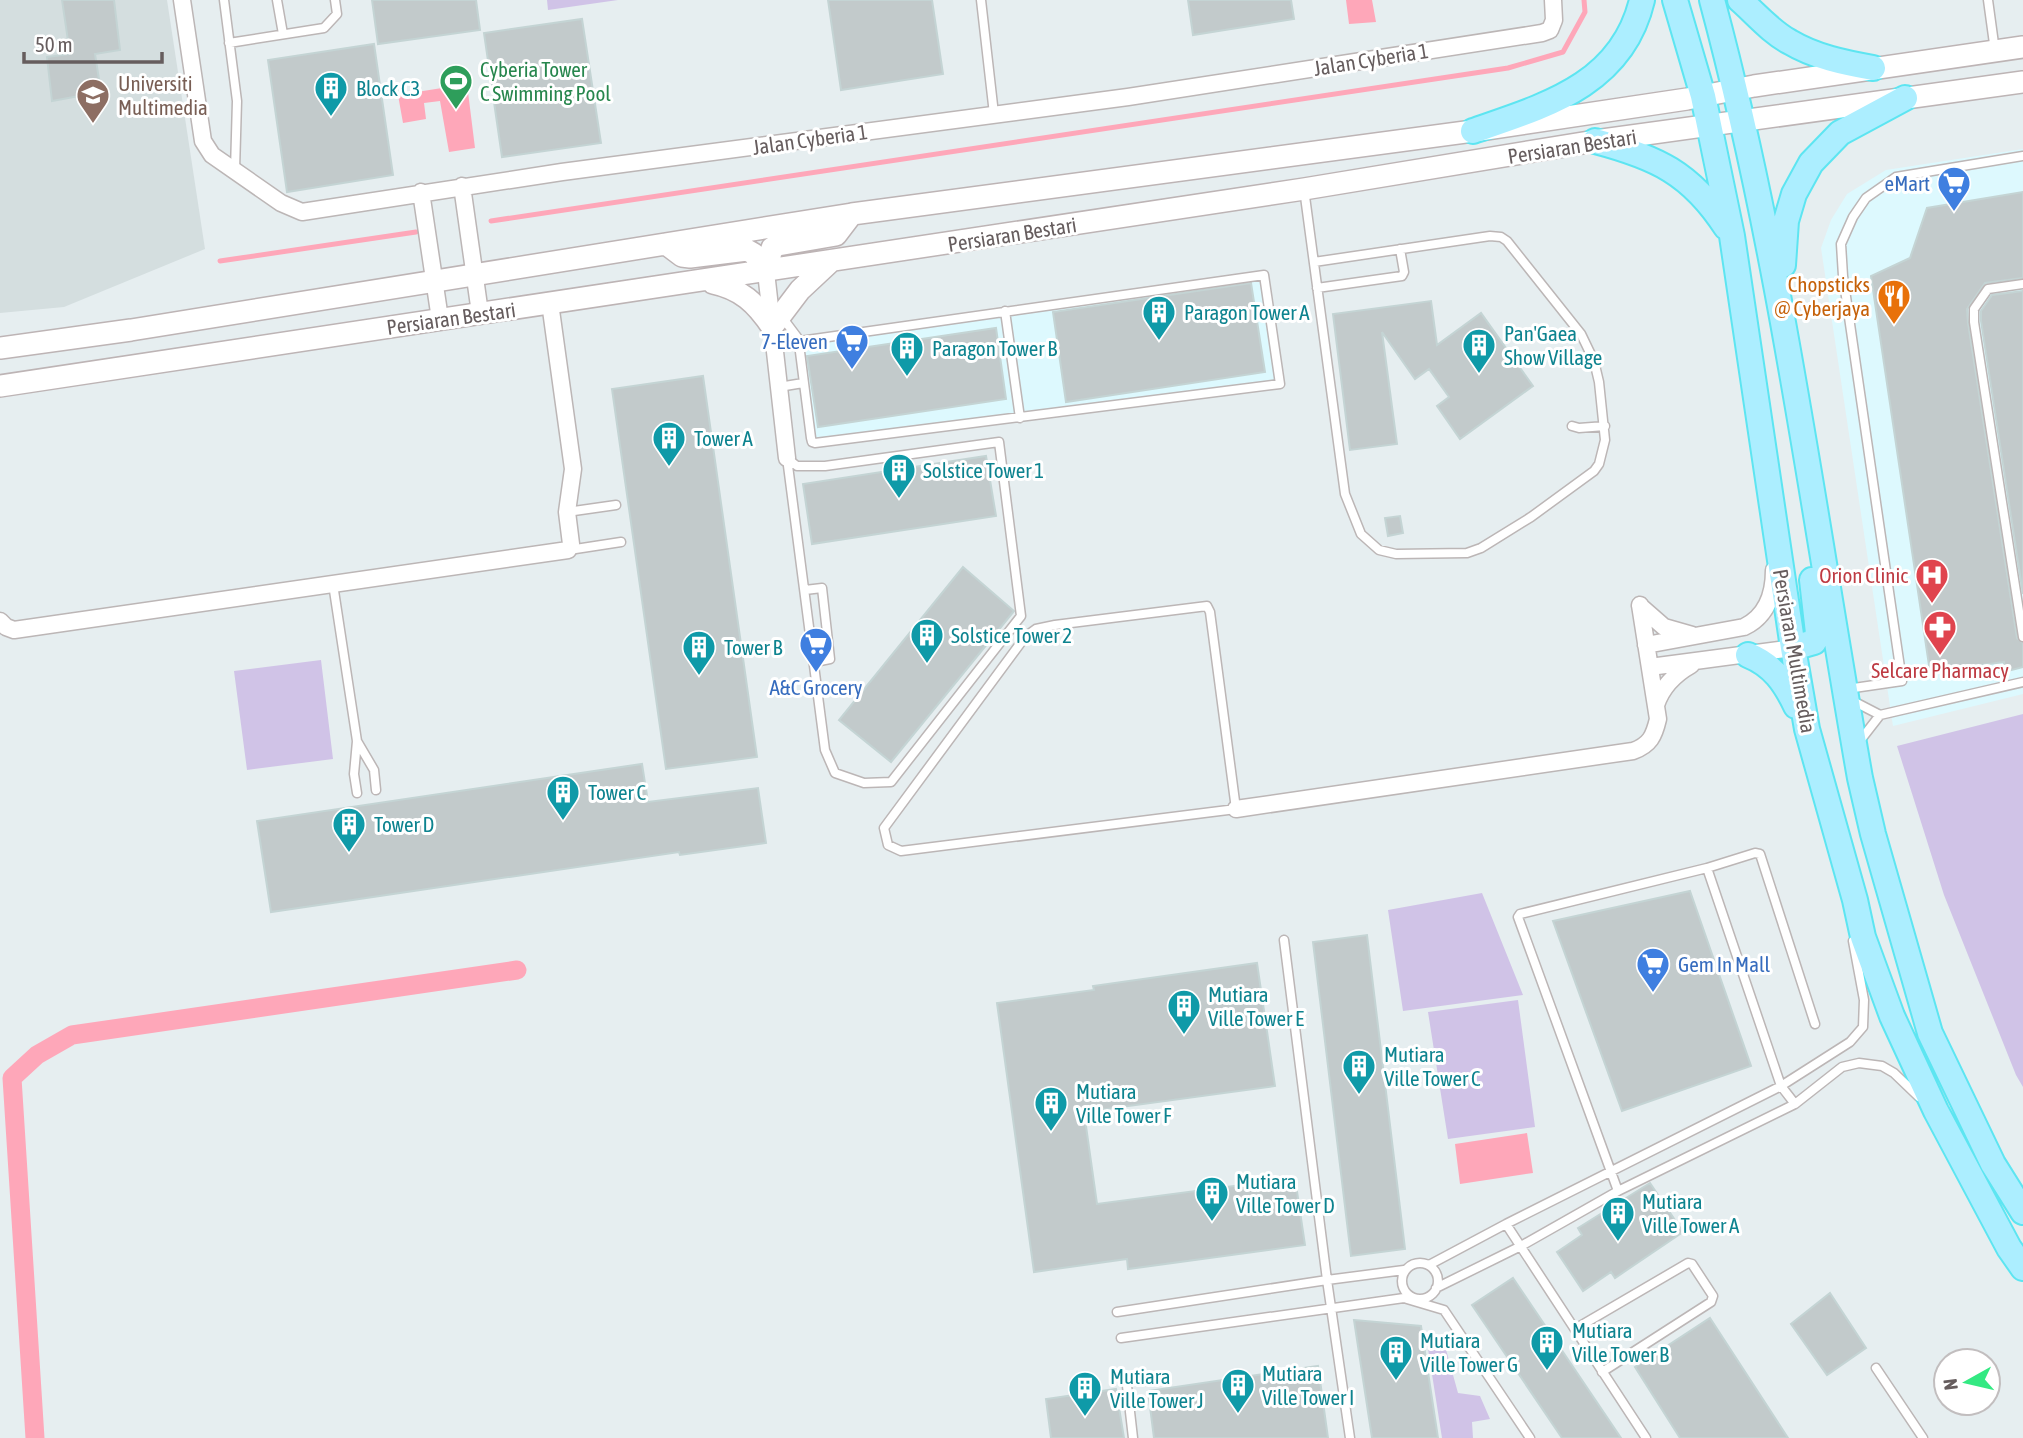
<svg xmlns="http://www.w3.org/2000/svg" width="2023" height="1438" font-family="'Asap Condensed',sans-serif">
  <rect width="100%" height="100%" fill="#e6eef0"/>
  <path fill="#ddf9fe" d="M2023,149V694L1893,726L1821,248L1831,220L1847,194L1886,170Z
    M1260,280L1275,381L816,438L804,345Z"/>
  <path fill="#d4dedf" d="M0,0H167L205,249L64,307L0,313Z"/>
  <path fill="#d0c3e7" d="M547,0H618L548,10Z
    M321,660L333,759L247,770L234,671Z
    M2023,714V1087L2016,1075L1944,895L1897,746Z
    M1482,893L1523,995L1403,1011L1388,910Z
    M1518,1000L1535,1127L1448,1139L1428,1012Z
    M1442,1335L1458,1393L1480,1396L1490,1419L1472,1422L1473,1438H1442L1426,1336Z"/>
  <path fill="#fea7b9" d="M1346,0H1372L1376,22L1349,24Z
    M467,84L475,148L449,152L440,101L424,103L426,119L403,123L398,95Z
    M1527,1133L1533,1173L1460,1184L1455,1144Z"/>
  <g fill="none" stroke-linecap="round" stroke-linejoin="round">
    <path stroke="#fea7b9" stroke-width="5" d="M491,221L1508,68L1563,52L1585,12L1584,0
      M220,261L416,232"/>
    <path stroke="#fea7b9" stroke-width="19" d="M35,1438L12,1078L37,1055L72,1035L517,970"/>
  </g>
  <path fill="#c2cacb" stroke="#c4d4d4" stroke-width="2" d="M62,0H114L120,50L95,54L101,92L52,101L47,57L70,54Z
    M372,0H476L480,30L378,44Z
    M828,0H932L943,74L841,90Z
    M1188,0H1291L1294,19L1193,35Z
    M582,19L601,143L502,157L484,33Z
    M374,44L393,175L287,192L268,60Z
    M2023,192V278L1985,283L1967,309L1968,323L2017,638L2023,643V667L2004,672V662L1930,672L1871,276L1910,258L1927,208Z
    M1251,283L1265,372L1066,402L1053,312Z
    M2023,291V594L1981,321V311L1992,295Z
    M1431,301L1437,345L1481,313L1533,386L1460,439L1437,406L1449,397L1429,369L1415,379L1382,332L1397,444L1350,450L1333,314Z
    M996,328L1006,399L818,427L807,356Z
    M703,376L757,757L666,769L612,389Z
    M986,456L996,516L812,544L803,484Z
    M1400,516L1403,533L1388,536L1385,518Z
    M963,567L1014,611L891,762L839,720Z
    M642,764L648,802L758,788L766,843L680,855L679,852L271,912L257,821Z
    M1690,891L1751,1066L1622,1111L1553,921Z
    M1367,935L1405,1249L1351,1256L1313,942Z
    M1257,963L1275,1086L1084,1112L1097,1204L1295,1178L1305,1245L1128,1269L1127,1259L1034,1272L997,1003L1094,990L1093,986Z
    M1650,1183L1683,1232L1615,1278L1611,1272L1583,1291L1557,1252L1582,1235L1578,1228Z
    M1513,1278L1621,1438H1562L1472,1305Z
    M1830,1293L1866,1348L1827,1375L1791,1324Z
    M1710,1318L1788,1438H1680L1635,1367Z
    M1354,1320L1421,1326L1438,1438H1372Z
    M1318,1366L1328,1438H1154L1148,1391Z
    M1116,1389L1124,1438H1051L1046,1399Z"/>
  <g fill="none" stroke-linecap="round" stroke-linejoin="round">
    <defs>
      <path id="lane" d="M224,0L237,101L235,170
        M277,0L283,34
        M981,0L994,114
        M1988,0L1995,51
        M229,43L324,28L337,14L335,0
        M1304,189L1345,494L1361,534L1379,550L1396,554L1467,553L1481,548L1531,517L1594,471L1599,464L1605,440L1599,382L1594,361L1581,334L1507,241L1501,237L1490,236L1314,262
        M2023,284L1988,289L1974,309V322L2023,637
        M1317,288L1402,276L1404,272L1400,249
        M1005,311L1020,418
        M782,317L800,341L799,344L811,438L812,442L815,443L1280,384L1264,275L800,341
        M779,387L803,383
        M1572,426L1579,428L1605,426
        M999,442L1021,616L891,782L864,783L835,773L825,750L787,458L797,466H825Z
        M567,512L616,505
        M569,550L621,542
        M333,584L357,741L354,774L357,793
        M805,590L822,588L830,659L815,662
        M1207,606L1210,612L1236,809L901,851L888,845L884,828L1025,637L1036,629L1055,625Z
        M1847,689L1902,681L1843,276L1841,244L1853,217L1866,198L1896,177L2023,156
        M1851,700L1880,715
        M357,741L374,770L376,790
        M1859,742L1880,715L2023,682
        M1707,868L1755,853L1760,854L1815,1024
        M1284,940L1327,1280L1404,1270
        M1618,1191L1518,917L1520,914L1707,868L1781,1086L1795,1104
        M1506,1224L1646,1438
        M1402 1281a18 18 0 1 1 36 0a18 18 0 1 1-36 0Z
        M1429,1265L1506,1224L1781,1086L1850,1042L1863,1027L1864,1000L1853,941
        M1436,1288L1521,1246L1618,1191L1795,1104L1842,1067L1859,1063L1882,1066L1894,1073L1919,1097
        M1407,1299L1444,1310L1530,1438
        M1117,1312L1327,1280L1350,1438
        M1575,1329L1688,1263L1692,1264L1713,1296L1711,1302L1602,1372
        M1121,1338L1411,1297
        M1876,1368L1923,1438
        M1126,1377L1133,1438"/>
      <path id="street" d="M182,0L203,141L212,155L281,203L302,212L562,172L1128,97L1542,33L1550,30L1554,20L1553,0
        M462,186L480,313
        M421,192L440,319
        M766,272L787,458
        M1640,606L1664,627L1692,635
        M0,621L6,627L14,630L568,550L571,544L567,512L573,469L550,303
        M1646,645L1744,627C1767,616 1774,594 1774,570
        M1650,667L1793,648
        M1656,705C1662,687 1675,674 1691,665
        M1236,809L1633,751C1650,745 1654,736 1658,719L1640,605"/>
      <path id="secondary" d="M666,244L682,256L690,257L747,250L754,254L766,272
        M766,272L772,248L778,245L836,235L852,214
        M713,283C741,289 756,303 772,327L800,290L830,262
        M0,348L131,330L852,214L1473,131L1687,99L1754,86L2023,47
        M0,386L1304,189L1595,141L2023,82"/>
      <path id="primary" d="M1675,0L1703,96L1732,236L1793,648L1807,729L1855,900L1863,937L1892,1016L1936,1111L2009,1248L2023,1268
        M1712,0C1781,256 1814,518 1860,778L1873,834L1930,1033L1993,1164L2023,1212
        M1740,0C1756,14 1771,32 1790,42C1815,57 1845,63 1873,68
        M1473,131C1545,106 1622,85 1642,0
        M1595,141C1656,157 1691,173 1726,227
        M1783,265L1786,221L1794,194L1811,163L1840,133L1905,98
        M1793,648L1814,642L1818,633L1812,580
        M1748,655C1773,665 1785,683 1796,706"/>
    </defs>
    <use href="#lane" stroke="#bcb6b6" stroke-width="11"/>
    <use href="#street" stroke="#bcb6b6" stroke-width="19"/>
    <use href="#secondary" stroke="#bdb4b5" stroke-width="24"/>
    <use href="#primary" stroke="#5de5f1" stroke-width="28"/>
    <use href="#lane" stroke="#fff" stroke-width="8"/>
    <use href="#street" stroke="#fff" stroke-width="16"/>
    <use href="#secondary" stroke="#fff" stroke-width="21"/>
    <use href="#primary" stroke="#aceeff" stroke-width="24"/>
  </g>
  <defs>
    <symbol id="stadium-pin" viewBox="-11 -11 22 30"><path d="M0 17L-7.5 6A9.5 9.5 0 1 1 7.5 6Z" fill="#2e9e5b" stroke="#fff"/><path d="M0-5a6.5 5 0 1 0 0 10a6.5 5 0 1 0 0-10ZM-3.5-1.8h7v3.6h-7Z" fill="#fff"/></symbol>
    <symbol id="building-pin" viewBox="-11 -11 22 30"><path d="M0 17L-7.5 6A9.5 9.5 0 1 1 7.5 6Z" fill="#0f9aa8" stroke="#fff"/><path d="M-4-6H4V6H1V3H-1V6H-4ZM-2.5-4.3h1.7v1.8h-1.7ZM.8-4.3h1.7v1.8H.8ZM-2.5-1h1.7V.8h-1.7ZM.8-1h1.7V.8H.8Z" fill="#fff"/></symbol>
    <symbol id="university-pin" viewBox="-11 -11 22 30"><path d="M0 17L-7.5 6A9.5 9.5 0 1 1 7.5 6Z" fill="#8d6e63" stroke="#fff"/><path d="M0-5L7-2L0 1L-7-2ZM-4 1L0 2.5L4 1V4Q0 6-4 4Z" fill="#fff"/></symbol>
    <symbol id="supermarket-pin" viewBox="-11 -11 22 30"><path d="M0 17L-7.5 6A9.5 9.5 0 1 1 7.5 6Z" fill="#3f7fe0" stroke="#fff"/><path d="M-6-5.5h2.5l.6 2H6L4.5 2H-2.5L-4.4-4H-6ZM-1.5 3.2a1.3 1.3 0 1 0 .1 0ZM3 3.2a1.3 1.3 0 1 0 .1 0Z" fill="#fff"/></symbol>
    <symbol id="restaurant-pin" viewBox="-11 -11 22 30"><path d="M0 17L-7.5 6A9.5 9.5 0 1 1 7.5 6Z" fill="#e8710a" stroke="#fff"/><path d="M-5-6h1v4h1v-4h1v4h1v-4h1v5L-1.5 .5V6h-2V.5L-5-1ZM5-6V6H3V1.5H1.5Q1.5-4 5-6Z" fill="#fff"/></symbol>
    <symbol id="hospital-pin" viewBox="-11 -11 22 30"><path d="M0 17L-7.5 6A9.5 9.5 0 1 1 7.5 6Z" fill="#e0444e" stroke="#fff"/><path d="M-5-5h3v3.5h4V-5h3V5h-3V1.5h-4V5h-3Z" fill="#fff"/></symbol>
    <symbol id="pharmacy-pin" viewBox="-11 -11 22 30"><path d="M0 17L-7.5 6A9.5 9.5 0 1 1 7.5 6Z" fill="#e0444e" stroke="#fff"/><path d="M-2-6h4v4h4v4h-4v4h-4v-4h-4v-4h4Z" fill="#fff"/></symbol>
  </defs>
  <g fill-rule="evenodd">
    <use href="#stadium-pin" x="437" y="62" width="38" height="52"/>
    <use href="#building-pin" x="312" y="69" width="38" height="52"/>
    <use href="#university-pin" x="74" y="76" width="38" height="52"/>
    <use href="#supermarket-pin" x="1935" y="164" width="38" height="52"/>
    <use href="#restaurant-pin" x="1875" y="277" width="38" height="52"/>
    <use href="#building-pin" x="1140" y="293" width="38" height="52"/>
    <use href="#supermarket-pin" x="833" y="322" width="38" height="52"/>
    <use href="#building-pin" x="1460" y="326" width="38" height="52"/>
    <use href="#building-pin" x="888" y="329" width="38" height="52"/>
    <use href="#building-pin" x="650" y="419" width="38" height="52"/>
    <use href="#building-pin" x="880" y="451" width="38" height="52"/>
    <use href="#hospital-pin" x="1913" y="556" width="38" height="52"/>
    <use href="#pharmacy-pin" x="1921" y="608" width="38" height="52"/>
    <use href="#building-pin" x="908" y="616" width="38" height="52"/>
    <use href="#supermarket-pin" x="797" y="625" width="38" height="52"/>
    <use href="#building-pin" x="680" y="628" width="38" height="52"/>
    <use href="#building-pin" x="544" y="773" width="38" height="52"/>
    <use href="#building-pin" x="330" y="805" width="38" height="52"/>
    <use href="#supermarket-pin" x="1634" y="945" width="38" height="52"/>
    <use href="#building-pin" x="1165" y="987" width="38" height="52"/>
    <use href="#building-pin" x="1340" y="1047" width="38" height="52"/>
    <use href="#building-pin" x="1032" y="1084" width="38" height="52"/>
    <use href="#building-pin" x="1193" y="1174" width="38" height="52"/>
    <use href="#building-pin" x="1599" y="1194" width="38" height="52"/>
    <use href="#building-pin" x="1528" y="1323" width="38" height="52"/>
    <use href="#building-pin" x="1377" y="1333" width="38" height="52"/>
    <use href="#building-pin" x="1219" y="1366" width="38" height="52"/>
    <use href="#building-pin" x="1066" y="1369" width="38" height="52"/>
  </g>
  <g text-anchor="middle" dominant-baseline="central" stroke-width="6" stroke-linejoin="round" paint-order="stroke">
    <g font-size="21" fill="#665d5e" stroke="#fff">
      <text transform="translate(1371 59) rotate(-9)">Jalan Cyberia 1</text>
      <text transform="translate(810 139) rotate(-8)">Jalan Cyberia 1</text>
      <text transform="translate(1572 146) rotate(-9)">Persiaran Bestari</text>
      <text transform="translate(1012 234) rotate(-9)">Persiaran Bestari</text>
      <text transform="translate(451 318) rotate(-8)">Persiaran Bestari</text>
      <text transform="translate(1795 651) rotate(80)">Persiaran Multimedia</text>
    </g>
    <g font-size="21" fill="#27864d" stroke="#fff" text-anchor="start">
      <text x="480" y="69">Cyberia Tower<tspan x="480" dy="24">C Swimming Pool</tspan></text>
    </g>
    <g font-size="21" fill="#785e54" stroke="#fff" text-anchor="start">
      <text x="118" y="83">Universiti<tspan x="118" dy="24">Multimedia</tspan></text>
    </g>
    <g font-size="21" fill="#0d838f" stroke="#fff" text-anchor="start">
      <text x="356" y="88">Block C3</text>
      <text x="1184" y="312">Paragon Tower A</text>
      <text x="1504" y="333">Pan'Gaea<tspan x="1504" dy="24">Show Village</tspan></text>
      <text x="932" y="348">Paragon Tower B</text>
      <text x="694" y="438">Tower A</text>
      <text x="923" y="470">Solstice Tower 1</text>
      <text x="951" y="635">Solstice Tower 2</text>
      <text x="724" y="647">Tower B</text>
      <text x="588" y="792">Tower C</text>
      <text x="374" y="824">Tower D</text>
      <text x="1208" y="994">Mutiara<tspan x="1208" dy="24">Ville Tower E</tspan></text>
      <text x="1384" y="1054">Mutiara<tspan x="1384" dy="24">Ville Tower C</tspan></text>
      <text x="1076" y="1091">Mutiara<tspan x="1076" dy="24">Ville Tower F</tspan></text>
      <text x="1236" y="1181">Mutiara<tspan x="1236" dy="24">Ville Tower D</tspan></text>
      <text x="1642" y="1201">Mutiara<tspan x="1642" dy="24">Ville Tower A</tspan></text>
      <text x="1572" y="1330">Mutiara<tspan x="1572" dy="24">Ville Tower B</tspan></text>
      <text x="1420" y="1340">Mutiara<tspan x="1420" dy="24">Ville Tower G</tspan></text>
      <text x="1262" y="1373">Mutiara<tspan x="1262" dy="24">Ville Tower I</tspan></text>
      <text x="1110" y="1376">Mutiara<tspan x="1110" dy="24">Ville Tower J</tspan></text>
    </g>
    <g font-size="21" fill="#366cbe" stroke="#fff" text-anchor="end">
      <text x="1930" y="183">eMart</text>
      <text x="828" y="341">7-Eleven</text>
      <text x="816" y="687" text-anchor="middle">A&amp;C Grocery</text>
      <text x="1678" y="964" text-anchor="start">Gem In Mall</text>
    </g>
    <g font-size="21" fill="#c56008" stroke="#fff" text-anchor="end">
      <text x="1870" y="284">Chopsticks<tspan x="1870" dy="24">@ Cyberjaya</tspan></text>
    </g>
    <g font-size="21" fill="#be3a42" stroke="#fff" text-anchor="end">
      <text x="1908" y="575">Orion Clinic</text>
      <text x="1940" y="670" text-anchor="middle">Selcare Pharmacy</text>
    </g>
  </g>
  <g transform="translate(1967 1382) rotate(262)"><circle r="33" fill="#ffffff" stroke="#c2bebf" stroke-width="2"/>
  <path d="M0-5L12 26L0 18L-12 26Z" fill="#33e982"/>
  <text y="-10" font-size="19" font-weight="bold" text-anchor="middle" fill="#665d5e">N</text>
  </g>
  <path d="M24 52v10h138v-10" fill="none" stroke="#665d5e" stroke-width="3.5"/>
  <text x="35" y="52" font-size="21" fill="#665d5e" stroke="#ffffff" stroke-width="5" paint-order="stroke">50 m</text>
</svg>
